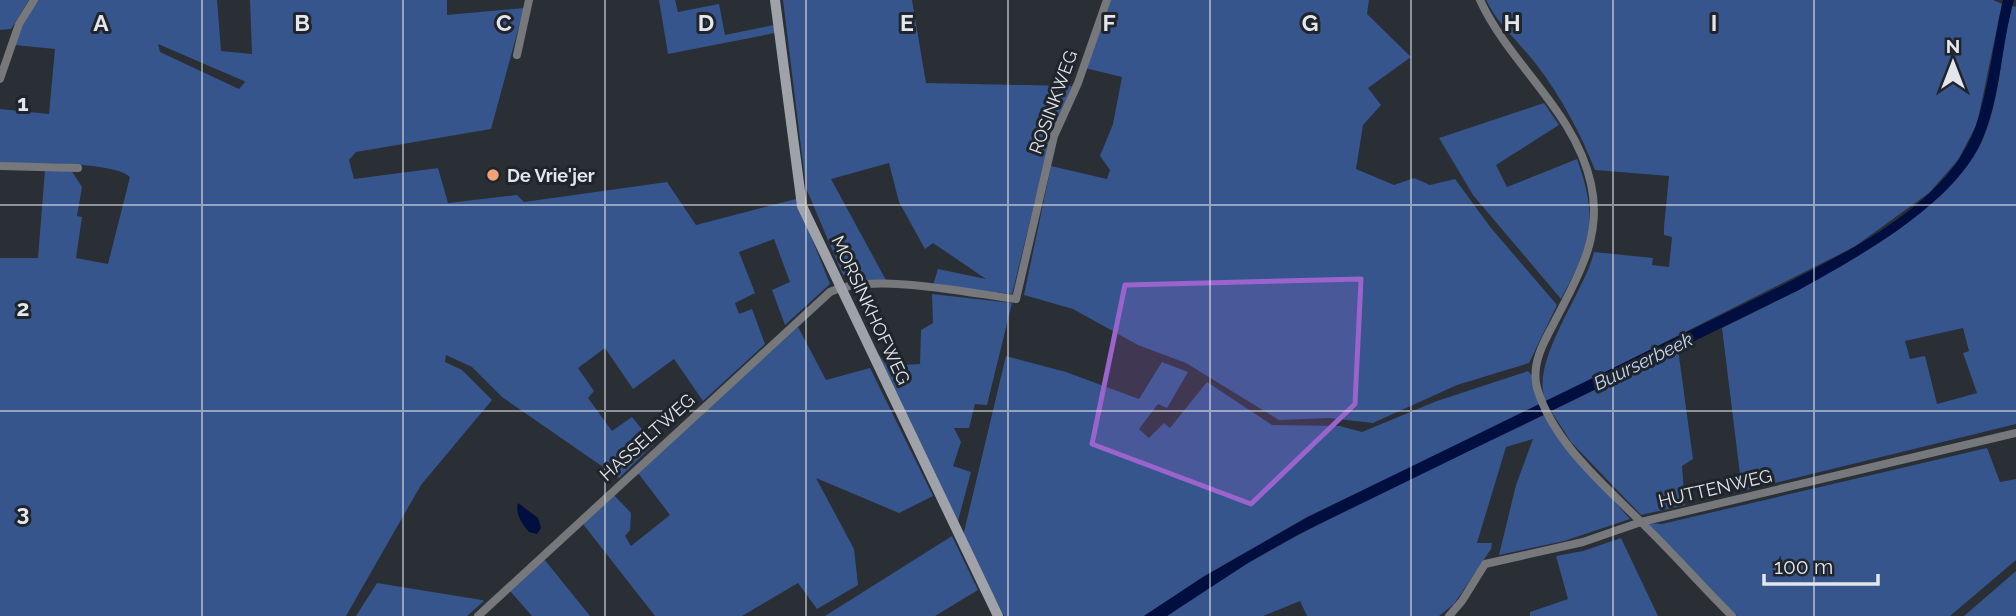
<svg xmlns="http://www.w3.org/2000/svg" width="2016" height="616" font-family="Raleway,sans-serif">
  <rect width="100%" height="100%" fill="#2a2e35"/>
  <path fill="#35558c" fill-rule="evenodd" d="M0,0H29L11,29L0,30Z
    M37,0H217L221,51L252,54L250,0H447V15L524,8L491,129L356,152L349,160L354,179L438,168L448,203L517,195L524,202L667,182L696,225L796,199L830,284L785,325L772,290L790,282L774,239L739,252L755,293L735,303L739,314L752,309L765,344L703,401L674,359L633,389L605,348L578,368L594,391L588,398L612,431L632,417L654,444L619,478L502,397L472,367L446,355L445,362L462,370L492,400L421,485L346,616H0V258H38L45,170H71L82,187L77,216L82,217L76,258L108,264L130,177C114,161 26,163 0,163V109L49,114L55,49L15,45L21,27ZM158,44L244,81L245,82L239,89L160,52Z
    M659,0H675L678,12L719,4L725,35L774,25L775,33L668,54Z
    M783,0H912L926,83L1072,86L1051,136L1012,294L933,285L938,269L986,279L933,243L925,249L899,202L889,163L831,179L887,282H850L842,273L806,188Z
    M1109,0H1369L1367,14L1411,57L1368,88L1381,105L1363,125L1356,169L1394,185L1414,178L1430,185L1455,179L1491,228L1557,305L1529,363L1457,385L1373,423L1329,418L1279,420L1186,363L1138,345L1073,309L1024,295L1051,166L1107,179L1110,170L1100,156L1113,124L1122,77L1085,68Z
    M1486,0H1993L2002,4L1977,124L1958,160L1929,193L1854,247L1546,402C1528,363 1585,292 1594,252L1653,258L1652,265L1669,267L1672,237L1664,235V227L1669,176L1595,170C1581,134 1560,95 1536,64C1519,42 1499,26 1486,0Z
    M2012,6L2016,7V424L1742,491L1722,328C1800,289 1945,222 1982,141C2001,99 2000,50 2012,6ZM1963,328L1969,351L1963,353L1977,393L1937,404L1925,356L1910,359L1905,341Z
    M1544,103L1559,125L1496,165L1507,187L1577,159C1599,220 1591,243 1561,299L1473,195L1439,138Z
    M932,294L1012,303L987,405L975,404L969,428H954L961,442L953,466L971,472L957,525L873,347L887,366L920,364L921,330L933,323Z
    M798,327L826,380L870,368L933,496L899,513L816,478L854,549L858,585L817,609L798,583L742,616H655L583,524L614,495L631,513L630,530L625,536L631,546L670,515L638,473Z
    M1678,349L1693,459L1682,466L1685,505L1641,515L1571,442L1551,411Z
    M1006,356L1066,372L1139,399L1162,362L1188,372L1167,408L1158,404L1139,429L1149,438L1164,423L1170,428L1207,382L1272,425L1340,426L1362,432L1437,401L1528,371L1533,377L1540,405L1307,517L1203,577L1144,616H1004L963,536Z
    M1544,415L1563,444L1630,519L1564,541L1499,555L1516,485L1533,439L1506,447L1477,543H1492L1491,549L1454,604L1439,616H1307L1300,601L1263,616H1167C1283,533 1416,477 1544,415Z
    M1987,448L2000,482L2016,479V560L1950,616H1737L1646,523L1662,524Z
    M952,536L978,590L935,616H825Z
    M1621,538L1658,616H1530V612L1568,599L1556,556L1583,551Z
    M544,559L590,616H532L510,591Z
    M2016,571V616H1964Z
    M377,583L482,600L484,601L467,616H356Z"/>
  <path fill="#000e40" d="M2003,0H2014C2001,45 2001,96 1982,140C1955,204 1858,257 1799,290L1297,535L1251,561L1167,616H1144L1203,577L1308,517L1783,285C1850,250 1950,203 1976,125C1989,88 1994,39 2003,0Z
    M518,503L538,518L541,528L537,534L529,532C522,524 515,514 518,503Z"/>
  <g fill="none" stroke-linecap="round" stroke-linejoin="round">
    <path stroke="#76787c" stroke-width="8" d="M1480,0C1510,65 1575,111 1591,184C1603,237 1577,278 1554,323C1543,343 1531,365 1537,388C1553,442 1602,483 1640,521C1671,551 1701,585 1732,616
      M517,55L529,0
      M0,79L19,24L34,0
      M0,166L78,168
      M478,616L830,292C873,272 968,293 1016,299L1054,136L1078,83L1107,0
      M1449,616L1462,601L1485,564L1583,542L1641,522L2016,433"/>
    <path stroke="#9fa2a8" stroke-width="10" d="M775,0L802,206L998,616"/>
  </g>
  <path fill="#9a64cc" fill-opacity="0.2" stroke="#9a64cc" stroke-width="5" stroke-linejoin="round" d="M1361,279L1355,404L1251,504L1092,444L1125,285Z"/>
  <path fill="none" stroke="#e3e6eb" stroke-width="2" stroke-opacity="0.55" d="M202,0V616M403,0V616M605,0V616M806,0V616M1008,0V616M1210,0V616M1411,0V616M1613,0V616M1814,0V616M0,205H2016M0,411H2016"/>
  <circle fill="#efa377" stroke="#20242b" stroke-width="2.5" cx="493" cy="175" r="7"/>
  <g text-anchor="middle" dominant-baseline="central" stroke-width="6" stroke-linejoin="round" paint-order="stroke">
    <g font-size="18" fill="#e3e6eb" stroke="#20242b">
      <text transform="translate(1053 102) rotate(-70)">ROSINKWEG</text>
      <text transform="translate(871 310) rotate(65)">MORSINKHOFWEG</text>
      <text transform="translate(647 437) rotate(-42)">HASSELTWEG</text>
      <text transform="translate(1715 488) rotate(-13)">HUTTENWEG</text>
    </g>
    <g font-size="18" font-weight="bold" fill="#e3e6eb" stroke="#20242b" text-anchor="start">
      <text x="507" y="175">De Vrie'jer</text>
    </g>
    <g font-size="19" font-style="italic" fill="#c1d6f7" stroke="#20242b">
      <text transform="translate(1643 361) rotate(-26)">Buurserbeek</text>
    </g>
  </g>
  <g font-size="23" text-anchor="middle" font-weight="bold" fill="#e3e6eb" stroke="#20242b" stroke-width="6" stroke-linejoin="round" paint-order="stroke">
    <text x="101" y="31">A</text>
    <text x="302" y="31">B</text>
    <text x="504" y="31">C</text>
    <text x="706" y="31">D</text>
    <text x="907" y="31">E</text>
    <text x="1109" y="31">F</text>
    <text x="1310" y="31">G</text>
    <text x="1512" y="31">H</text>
    <text x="1714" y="31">I</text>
    <text x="23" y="111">1</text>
    <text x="23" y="316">2</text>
    <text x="23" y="521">3</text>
  </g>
  <g transform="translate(1953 63)" stroke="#20242b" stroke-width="5" paint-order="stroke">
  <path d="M0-5L12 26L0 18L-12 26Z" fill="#e3e6eb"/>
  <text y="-10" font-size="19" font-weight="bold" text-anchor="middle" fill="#e3e6eb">N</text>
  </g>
  <path d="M1764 574v10h114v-10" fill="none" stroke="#e3e6eb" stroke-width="3.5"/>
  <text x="1774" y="574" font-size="21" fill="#e3e6eb" stroke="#20242b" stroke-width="5" paint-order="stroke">100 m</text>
</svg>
